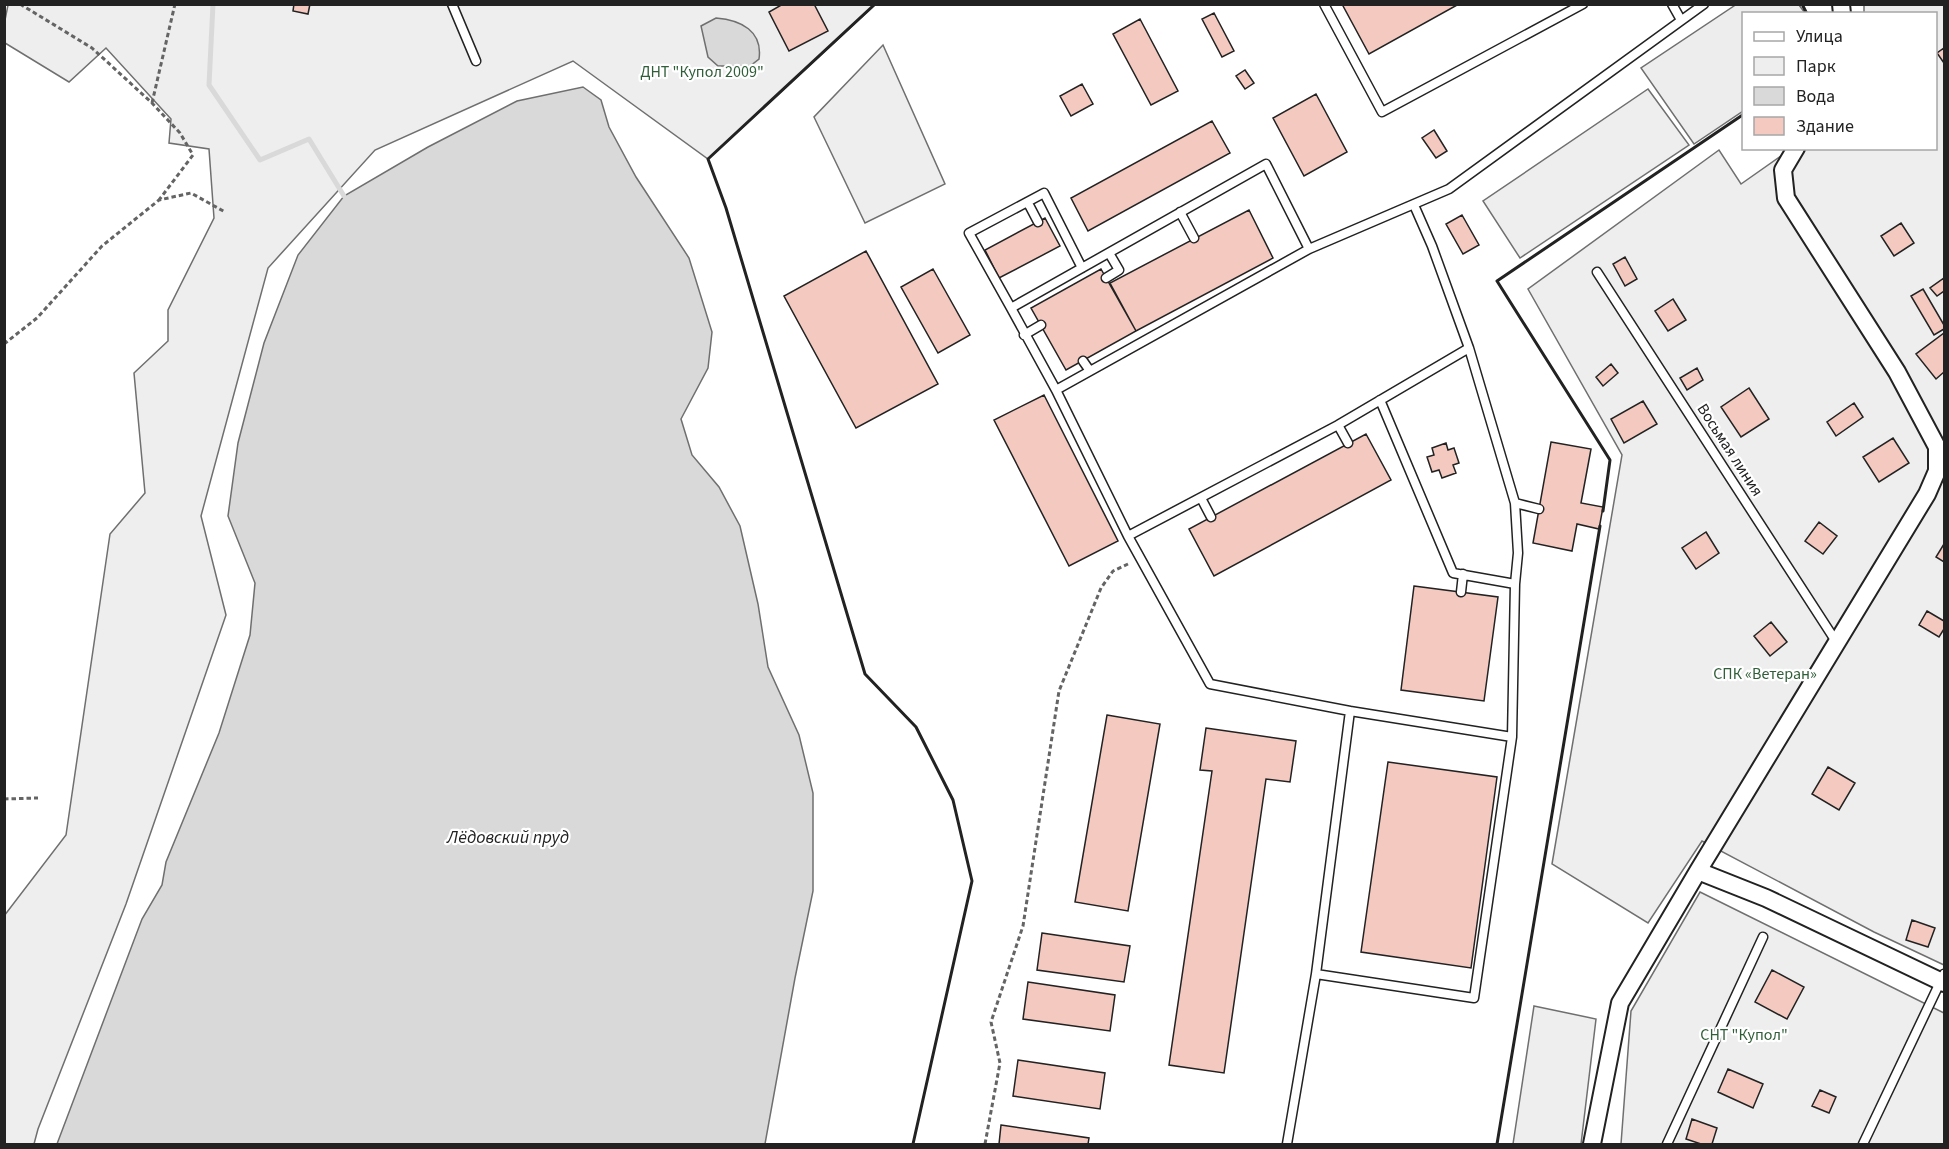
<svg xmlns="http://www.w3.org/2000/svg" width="1949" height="1149" font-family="'Source Sans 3',sans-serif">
  <rect width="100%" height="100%" fill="#fff"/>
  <path fill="#eee" stroke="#6f6f6f" stroke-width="1.5" d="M8,5H875L708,159L573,61L375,150L268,268L201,516L226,615L126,904L38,1129L34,1144H5L4,916L66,835L110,534L145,493L134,373L168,341V310L214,218L209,149L169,143L171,119L106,48L69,82L5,43V20Z
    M1864,5H1944V965L1874,932L1702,841L1648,923L1552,864L1622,455L1528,289L1719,150L1741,184L1791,149L1936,148V14L1864,13Z
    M883,45L945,184L865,223L814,117Z
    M1648,89L1689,145L1520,258L1483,201Z
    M1700,892L1944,1013V1144H1621L1631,1011Z
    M1534,1006L1596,1019L1581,1144H1513Z"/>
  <path fill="#ededed" stroke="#6f6f6f" stroke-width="1.5" d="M1737,4L1799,5L1805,13L1744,14L1743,111L1694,144L1641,68Z"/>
  <path fill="#d9d9d9" stroke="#6f6f6f" stroke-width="1.5" d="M716,18C741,20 763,31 759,59L750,66H718L708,57L701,26Z
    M583,87L601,100L609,127L636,177L689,258L712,332L708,368L681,419L692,455L719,487L740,526L758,604L768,667L799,735L813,793V891L795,978L765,1144H57L142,919L162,885L166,862L219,733L250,635L255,583L228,516L238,443L264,343L298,255L344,196L428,147L517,101Z"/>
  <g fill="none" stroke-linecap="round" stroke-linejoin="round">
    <path stroke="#d9d9d9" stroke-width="5" d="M213,4L209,85L260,160L309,139L344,196"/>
  </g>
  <path fill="#f3c9c0" stroke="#222" stroke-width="1.5" d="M294,4H310L308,14L293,11Z
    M783,4H814L828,31L789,51L769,12Z
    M1342,4H1459L1369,54Z
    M1214,13L1234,51L1222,57L1202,19Z
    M1140,19L1178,91L1151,105L1113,34Z
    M1944,48V63L1937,53Z
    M1245,70L1254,83L1245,89L1236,76Z
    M1082,84L1093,104L1071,116L1060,96Z
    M1316,94L1347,152L1304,176L1273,118Z
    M1212,121L1230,153L1088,231L1071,198Z
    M1434,130L1447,151L1436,158L1422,138Z
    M1249,210L1273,258L1136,331L1110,283Z
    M1462,215L1479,245L1463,254L1446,224Z
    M1045,218L1060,246L999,278L985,250Z
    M1901,223L1914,243L1894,256L1881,236Z
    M866,251L938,384L856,428L784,296Z
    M1625,257L1637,279L1625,286L1613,264Z
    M933,269L970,335L938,353L901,287Z
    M1101,269L1136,331L1066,370L1031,308Z
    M1944,278V291L1937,296L1930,288Z
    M1923,289L1944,325V329L1934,335L1911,296Z
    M1673,299L1686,320L1668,331L1655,311Z
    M1944,333V372L1936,379L1916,354Z
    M1611,364L1618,373L1603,386L1596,377Z
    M1697,368L1703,380L1687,390L1680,378Z
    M1749,388L1769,419L1741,437L1721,407Z
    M1044,395L1118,541L1069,566L994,420Z
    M1643,401L1657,424L1624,443L1611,419Z
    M1854,403L1863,417L1836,436L1827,422Z
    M1366,434L1391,480L1214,576L1189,529Z
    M1893,438L1909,463L1879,482L1863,457Z
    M1551,442L1591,449L1581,503L1603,507L1599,529L1577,524L1572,551L1533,543Z
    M1446,443L1448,450L1454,448L1459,463L1453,465L1456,473L1442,478L1439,470L1432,472L1427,457L1434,455L1432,448Z
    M1819,522L1837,536L1823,554L1805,541Z
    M1706,532L1719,553L1696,569L1682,548Z
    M1944,544V562L1936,557Z
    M1414,586L1498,597L1484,701L1401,690Z
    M1927,611L1944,621V629L1939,637L1919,625Z
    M1771,622L1787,642L1770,656L1754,636Z
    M1107,715L1160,724L1128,911L1075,902Z
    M1206,728L1296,741L1290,782L1266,779L1224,1073L1169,1065L1212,771L1200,770Z
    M1388,762L1497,777L1471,968L1361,952Z
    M1828,767L1855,783L1839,810L1812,794Z
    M1912,920L1935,928L1928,947L1906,940Z
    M1042,933L1130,946L1124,982L1037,970Z
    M1772,970L1804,987L1787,1019L1755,1002Z
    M1028,982L1115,995L1110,1031L1023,1019Z
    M1018,1060L1105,1073L1100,1109L1013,1096Z
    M1728,1069L1763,1084L1753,1108L1718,1092Z
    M1820,1090L1836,1097L1829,1113L1812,1106Z
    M1692,1119L1717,1128L1712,1144H1701L1686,1139Z
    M1001,1125L1089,1138L1088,1144H999Z"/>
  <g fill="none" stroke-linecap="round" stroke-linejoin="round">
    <defs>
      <path id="service" d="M452,4L476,61
        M1324,4L1382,112L1583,4
        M1672,4L1681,20
        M1028,203L1038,222
        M1414,205L1432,246L1469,348
        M1180,212L1194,238
        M1597,272L1837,643
        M1106,278L1119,270L1109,253
        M1011,308L969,233L1044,193L1082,268
        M1024,335L1041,325
        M1083,361L1090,371
        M1056,390L1011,308L1266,164L1309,249
        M1380,400L1453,573L1515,584
        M1338,425L1348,443
        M1201,498L1211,517
        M1515,503L1539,509
        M1128,536L1338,425L1469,348L1515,503L1518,553L1515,584L1512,737L1350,711
        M1461,592L1463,574
        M1316,974L1474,998L1512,737
        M1287,1144L1316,974L1350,711L1210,684L1128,536L1056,390L1309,249L1449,189L1704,4
        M1667,1144L1763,937
        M1863,1144L1944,974"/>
      <path id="minor" d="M1841,4L1842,14
        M1698,871L1766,898L1944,983
        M1592,1144L1620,1003L1698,871L1927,494L1937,471V447L1897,372L1786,198L1783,170L1796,148"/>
    </defs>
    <use href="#service" stroke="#222" stroke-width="11"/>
    <use href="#minor" stroke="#222" stroke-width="20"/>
    <path stroke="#646464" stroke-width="3" stroke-dasharray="4.5 3" stroke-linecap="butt" d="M20,4L92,48L152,103L180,133L193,155L159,200
      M152,103L175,4
      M4,344L37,318L102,246L159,200L191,193L225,212
      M4,799L38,798
      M985,1144L1000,1063L991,1022L1023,926L1059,691L1101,588L1113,571L1128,564"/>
    <use href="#service" stroke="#fff" stroke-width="8"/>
    <use href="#minor" stroke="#fff" stroke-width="16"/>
    <path stroke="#222" stroke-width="3" d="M875,4L708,159L726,208L865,674L916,727L953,800L972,881L913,1144
      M1802,4L1807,14
      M1603,511L1610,460L1497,281L1744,114
      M1497,1144L1600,526"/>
  </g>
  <g text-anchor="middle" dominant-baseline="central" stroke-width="4.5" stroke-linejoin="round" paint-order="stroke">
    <g font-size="16" fill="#2f5e38" stroke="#fff">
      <text x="702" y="72">ДНТ "Купол 2009"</text>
      <text x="1765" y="674">СПК «Ветеран»</text>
      <text x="1744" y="1035">СНТ "Купол"</text>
    </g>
    <g font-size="16" fill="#222" stroke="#fff">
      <text transform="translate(1730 450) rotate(57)">Восьмая линия</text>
    </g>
    <g font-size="18" font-style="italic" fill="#222" stroke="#fff">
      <text x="508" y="837">Лёдовский пруд</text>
    </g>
  </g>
  <rect width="1949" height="1149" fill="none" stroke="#222222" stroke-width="12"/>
  <rect x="1742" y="12" width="195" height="138" fill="#ffffff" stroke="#a7a7a7" stroke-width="1.5"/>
  <rect x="1754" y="32" width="30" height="9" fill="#ffffff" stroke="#a7a7a7" stroke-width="1.5"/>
  <text x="1796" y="42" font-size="18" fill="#222222">Улица</text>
  <rect x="1754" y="57" width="30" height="18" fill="#eeeeee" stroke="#a7a7a7" stroke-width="1.5"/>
  <text x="1796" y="72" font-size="18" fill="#222222">Парк</text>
  <rect x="1754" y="87" width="30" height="18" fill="#d9d9d9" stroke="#a7a7a7" stroke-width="1.5"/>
  <text x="1796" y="102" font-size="18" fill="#222222">Вода</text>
  <rect x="1754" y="117" width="30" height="18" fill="#f3c9c0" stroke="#a7a7a7" stroke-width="1.5"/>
  <text x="1796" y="132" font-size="18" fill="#222222">Здание</text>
</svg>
